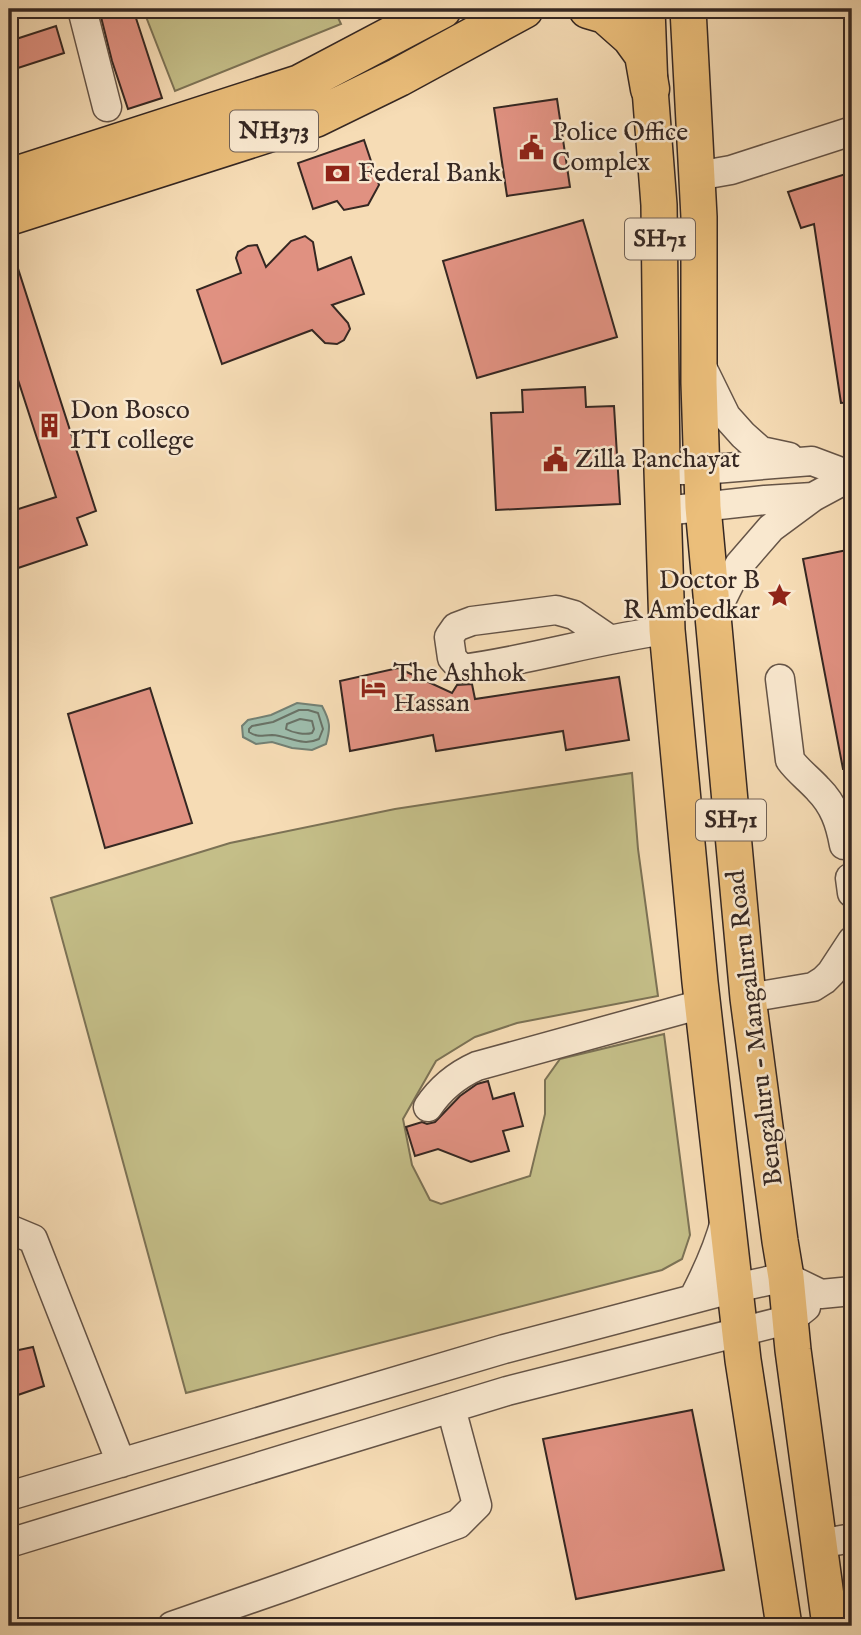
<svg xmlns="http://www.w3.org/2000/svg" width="861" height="1635" font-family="'IM FELL English',serif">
  <rect width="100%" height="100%" fill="#f6dcb5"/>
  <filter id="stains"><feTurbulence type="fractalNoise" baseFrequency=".00286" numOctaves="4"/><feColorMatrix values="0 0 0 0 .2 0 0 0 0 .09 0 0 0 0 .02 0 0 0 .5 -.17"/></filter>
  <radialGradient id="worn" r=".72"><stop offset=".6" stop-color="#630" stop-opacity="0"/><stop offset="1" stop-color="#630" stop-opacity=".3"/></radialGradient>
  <path fill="#c4be88" stroke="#7c7255" stroke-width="2" d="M143,9H334L341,24L175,91Z
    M632,773L638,849L658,996L517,1023L475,1037L436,1061L403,1119L412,1165L430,1200L441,1204L530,1176L545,1114V1080L560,1059L664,1034L690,1235L682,1259L662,1270L186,1393L51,898L230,843L395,809Z"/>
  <path fill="#9dbcab" stroke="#738074" stroke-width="2" d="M297,703L322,706C330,721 331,727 326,744L312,750L292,748L272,742L256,744L243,737L242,726L248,720L271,715Z"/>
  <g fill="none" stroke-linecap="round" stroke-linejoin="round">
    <path stroke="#697266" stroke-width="2" d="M299,710H308L318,713L323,729L319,739C302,747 289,736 272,735C262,735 258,738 249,732V729L252,726L273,722Z
      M300,719L312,721L314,729L312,733C305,735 293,733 286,729L287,724Z"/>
  </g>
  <path fill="#e09181" stroke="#352722" stroke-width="2" d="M99,9H133L162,98L128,109L112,61Z
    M56,26L64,53L18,68L10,41Z
    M557,99L570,187L507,196L494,108Z
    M364,140L379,185L368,205L344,210L337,201L313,209L298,163Z
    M852,172V402L841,403L814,224L801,228L788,192Z
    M583,220L617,337L477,378L443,261Z
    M305,236L313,242L318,270L351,257L364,294L332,305L348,323L350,329L344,340L337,344L325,343L312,330L222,364L197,290L241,273L236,258L238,252L248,246L257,245L266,267L291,241Z
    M9,253H13L96,511L77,518L87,545L9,571V512L56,497L9,352Z
    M585,387L586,407L614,406L620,504L496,510L491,413L523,412L522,390Z
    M852,549V768L843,769L803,559Z
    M398,668L452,693L457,685L472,684L475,699L619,677L629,740L566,750L563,731L436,751L433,735L350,751L340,681Z
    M150,688L192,823L105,848L68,714Z
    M488,1081L493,1099L514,1093L523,1126L503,1131L509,1151L471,1162L438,1149L415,1156L406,1127L422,1122L427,1124L435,1122L460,1096L477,1084Z
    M33,1347L44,1386L9,1398V1352Z
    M692,1410L724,1570L576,1599L543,1439Z"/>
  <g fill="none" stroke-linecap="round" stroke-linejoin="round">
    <defs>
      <path id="minor" d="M82,9L107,107
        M697,176L731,170L852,131
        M701,365L726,416L743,435L761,451L789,457
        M662,470H701L812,461L852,476
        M664,511L765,500L813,497L852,476
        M713,617L739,565L771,528L813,497
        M609,639L574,615L556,610L472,621L456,627L449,637L452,658L462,669C531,660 598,639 667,630
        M780,679L790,760C798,771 809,779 818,789C834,805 840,823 844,845
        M850,878L852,893
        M748,998L813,987L824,980L831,973L852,941
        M428,1107C440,1089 457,1075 477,1066L702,1004
        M9,1229L33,1239L121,1463
        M693,1299C706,1274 718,1249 725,1221
        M9,1496L504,1349L735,1288L786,1277L821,1294L852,1291
        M9,1543L507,1391L791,1319L806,1307
        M819,1544L852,1538
        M172,1626L287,1586L458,1524L477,1505L451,1408"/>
      <path id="major" d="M647,9L650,89L659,205L662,470L667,630L700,982L743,1360L784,1626
        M688,9L699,217V383L703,507L748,998L780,1241L786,1277L793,1350L830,1626"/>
      <path id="highway" d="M588,9L605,14L631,37L644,55L650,89
        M9,178L300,84L442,9
        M9,216L315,118L399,77L524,9"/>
    </defs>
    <use href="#minor" stroke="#655447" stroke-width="31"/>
    <use href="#major" stroke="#352722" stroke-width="38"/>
    <use href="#highway" stroke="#352722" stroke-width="41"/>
    <use href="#minor" stroke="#f9e8cf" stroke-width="28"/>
    <use href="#major" stroke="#ebbe7a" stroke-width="35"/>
    <use href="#highway" stroke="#ebbe7a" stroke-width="38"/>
  </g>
  <defs>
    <symbol id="civic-bare" viewBox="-9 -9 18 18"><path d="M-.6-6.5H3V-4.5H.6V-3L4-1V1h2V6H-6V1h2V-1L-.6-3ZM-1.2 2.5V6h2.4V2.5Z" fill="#8f2418" stroke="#f9e8cf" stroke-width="2.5" paint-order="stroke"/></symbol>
    <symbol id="bank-bare" viewBox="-9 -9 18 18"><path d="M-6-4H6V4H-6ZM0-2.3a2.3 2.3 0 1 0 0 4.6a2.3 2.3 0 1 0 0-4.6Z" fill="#8f2418" stroke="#f9e8cf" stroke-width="2.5" paint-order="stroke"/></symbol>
    <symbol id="building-bare" viewBox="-9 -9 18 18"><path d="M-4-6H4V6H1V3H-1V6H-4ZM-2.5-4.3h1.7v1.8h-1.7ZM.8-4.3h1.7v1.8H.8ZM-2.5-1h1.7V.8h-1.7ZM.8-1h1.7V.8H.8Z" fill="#8f2418" stroke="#f9e8cf" stroke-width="2.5" paint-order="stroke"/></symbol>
    <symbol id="sight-bare" viewBox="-9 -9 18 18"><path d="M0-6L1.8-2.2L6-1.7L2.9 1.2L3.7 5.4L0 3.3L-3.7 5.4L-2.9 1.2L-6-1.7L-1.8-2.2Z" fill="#8f2418" stroke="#f9e8cf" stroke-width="2.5" paint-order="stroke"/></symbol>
    <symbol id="hotel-bare" viewBox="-9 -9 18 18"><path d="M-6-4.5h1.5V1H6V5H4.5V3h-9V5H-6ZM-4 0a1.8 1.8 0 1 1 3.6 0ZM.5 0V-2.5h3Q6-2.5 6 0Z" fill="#8f2418" stroke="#f9e8cf" stroke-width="2.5" paint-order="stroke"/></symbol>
  </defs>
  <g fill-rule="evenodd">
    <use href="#civic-bare" x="514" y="130" width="35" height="35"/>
    <use href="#bank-bare" x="320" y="156" width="35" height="35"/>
    <use href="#building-bare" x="32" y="408" width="35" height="35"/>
    <use href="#civic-bare" x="538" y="442" width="35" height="35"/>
    <use href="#sight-bare" x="762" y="578" width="35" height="35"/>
    <use href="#hotel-bare" x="356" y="670" width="35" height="35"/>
  </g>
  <g text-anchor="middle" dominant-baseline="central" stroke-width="5" stroke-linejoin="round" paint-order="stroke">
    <g fill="#f9e8cf" stroke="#706156" stroke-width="2">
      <rect x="230" y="110.5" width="88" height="41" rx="5"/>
      <rect x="625" y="218.5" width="70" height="41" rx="5"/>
      <rect x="696" y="799.5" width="70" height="41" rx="5"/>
    </g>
    <g font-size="24" font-weight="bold" fill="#352722">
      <text x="274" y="131">NH373</text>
      <text x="660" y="239">SH71</text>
      <text x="731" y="820">SH71</text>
    </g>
    <g font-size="26" fill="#352722" stroke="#f9e8cf" text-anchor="start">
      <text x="552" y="132">Police Office<tspan x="552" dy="30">Complex</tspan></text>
      <text x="358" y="173">Federal Bank</text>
      <text x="70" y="410">Don Bosco<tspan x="70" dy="30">ITI college</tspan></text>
      <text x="575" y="459">Zilla Panchayat</text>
      <text x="760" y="580" text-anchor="end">Doctor B<tspan x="760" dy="30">R Ambedkar</tspan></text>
      <text x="393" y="673">The Ashhok<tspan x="393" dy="30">Hassan</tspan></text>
    </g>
    <g font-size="26" fill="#352722" stroke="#f9e8cf">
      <text transform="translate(755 1028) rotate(-97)">Bengaluru - Mangaluru Road</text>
    </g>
  </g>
  <rect width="861" height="1635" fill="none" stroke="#f6dcb5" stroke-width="35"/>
  <rect x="10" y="10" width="840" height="1614" fill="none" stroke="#352722" stroke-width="3.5"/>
  <rect x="18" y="18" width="826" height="1600" fill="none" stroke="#352722" stroke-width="2"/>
  <rect width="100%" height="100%" filter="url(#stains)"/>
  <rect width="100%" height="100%" fill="url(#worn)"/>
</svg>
